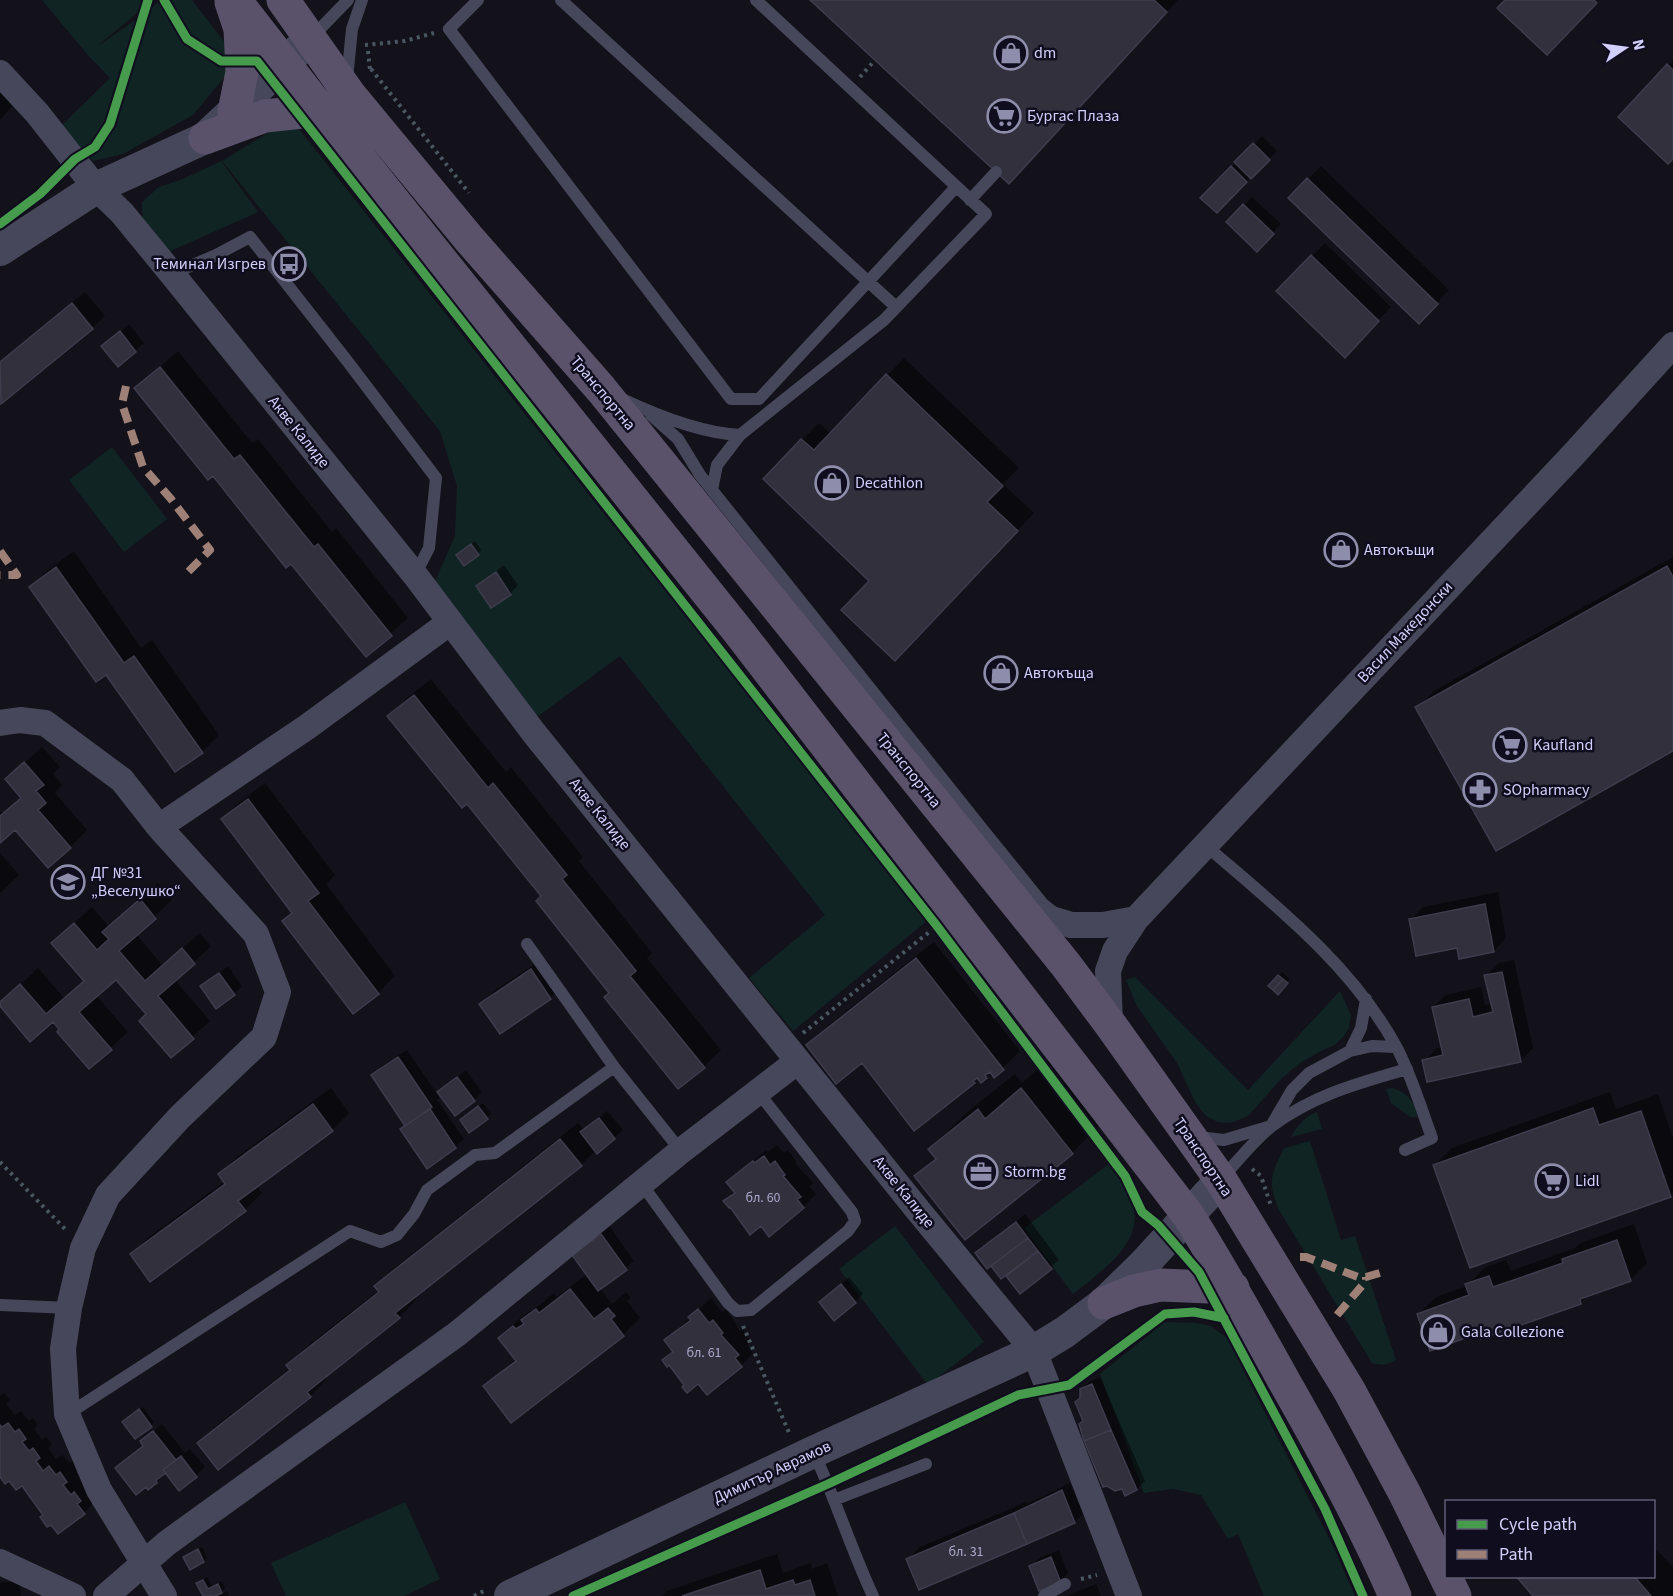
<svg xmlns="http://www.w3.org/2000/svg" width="1673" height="1596" font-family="'Source Sans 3',sans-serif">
  <rect width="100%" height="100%" fill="#13121a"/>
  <path fill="#112424" d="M42,0H153L96,47L146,13L160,0H192L233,53L227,74L193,115L123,154L93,161L58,129L110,78L87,54Z
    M291,119L927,921L793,1031L749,978L825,915L620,656L526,725L419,592L436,579L455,536L457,486L440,431L222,161Z
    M221,161L258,212L164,254L143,231L142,202L159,187L183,179Z
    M112,447L167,519L124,552L69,480Z
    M1135,977L1248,1090L1340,991L1351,1015L1349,1028L1343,1037L1335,1045L1321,1051L1300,1063L1281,1079L1248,1116L1231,1123L1218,1122L1206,1116L1196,1104L1177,1063L1137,1006L1126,980Z
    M1392,1088C1405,1091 1417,1103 1417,1117H1410L1391,1103L1386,1089Z
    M1317,1112L1322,1129L1291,1137C1297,1126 1305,1116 1317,1112Z
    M1310,1141L1341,1240L1355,1236L1396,1360C1387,1365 1382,1366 1372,1363L1279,1210C1267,1180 1271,1176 1284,1148Z
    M1109,1164C1118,1177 1129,1190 1133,1205C1144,1244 1099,1273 1073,1294L1024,1228Z
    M895,1226L984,1342L928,1385L839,1269Z
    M1165,1322L1196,1323L1211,1326L1227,1338L1334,1548L1355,1596H1264L1238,1534L1228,1539L1201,1495L1173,1489L1144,1493L1100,1374Z
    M405,1502L440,1579L404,1596H286L271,1563Z"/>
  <path fill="#0007" d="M812,0H1178L1009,182Z
    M1673,61V157L1620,117Z
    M0,73L18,100L0,120Z
    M1262,136L1277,151L1217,211L1202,197Z
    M1321,166L1449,290L1419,322L1291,197Z
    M1252,197L1281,224L1257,249L1228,222Z
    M1325,243L1391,307L1357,343L1278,291Z
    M85,292L105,316L92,328L2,402L0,400V361Z
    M129,324L144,343L118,365L103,346Z
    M178,351L252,443L258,439L332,532L336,528L408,618L366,655L292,562L136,388Z
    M904,358L1019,468L1003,484L1034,513L912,642L871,581L765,479L819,423L831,434Z
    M475,541L481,550L478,554L461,552Z
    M74,551L141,648L152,640L219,735L202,752L107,673L31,587L48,570Z
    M1673,557V749L1417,708L1434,691Z
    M504,565L518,585L510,594L478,586Z
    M431,679L506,772L511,767L583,857L579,861L652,953L647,958L721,1050L704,1067L611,992L543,896L467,802L389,716L406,699Z
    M42,747L60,767L53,774L62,785L55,793L87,830L70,847L15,828L0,841V811L2,814L22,797L7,779Z
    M265,783L335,875L326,884L395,976L378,993L284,921L293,912L223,819L240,802Z
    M0,853L19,875L0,893Z
    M158,883L172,900L136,934L162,965L200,933L211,946L175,980L210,1021L171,1056L148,1014L117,978L96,995L128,1032L89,1067L53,1020L0,1004L38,968L64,998L85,980L71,926L92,907L109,927Z
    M1498,892L1506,938L1494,951L1458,946L1411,920L1423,907Z
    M934,942L1020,1051L994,1076L991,1072L981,1081L978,1077L915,1129L862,1061L808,1045L825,1028Z
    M544,958L563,986L550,998L481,1004L494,991Z
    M1514,960L1533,1048L1520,1061H1424L1437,1048L1443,1047L1433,1007L1446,995L1481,987L1485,1005L1492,1004L1486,976L1499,963Z
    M228,966L242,986L234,994L202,987Z
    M1282,972L1290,979L1278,992L1270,986Z
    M407,1050L440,1098L437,1100L464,1139L455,1147L406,1125L373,1076L381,1067Z
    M1058,1053L1108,1117L1072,1153L916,1176L936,1157L930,1149L966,1113L1015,1074L1022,1083Z
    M466,1070L482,1092L474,1100L439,1092Z
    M331,1088L349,1113L332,1130L256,1185L262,1193L245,1210L132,1254L149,1237L225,1181L220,1174L237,1157Z
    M1610,1092L1616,1109L1658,1094L1673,1138V1193L1670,1196L1435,1165L1452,1148Z
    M483,1103L491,1114L470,1131L465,1116Z
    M607,1111L623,1130L614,1138L597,1152L596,1150L581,1165L413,1297L416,1300L399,1317L325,1376L327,1379L310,1396L199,1443L216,1426L290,1368L288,1365L305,1348L379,1290L376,1286L393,1269L578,1123L584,1130Z
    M777,1145L784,1153L788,1150L796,1161L795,1163L813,1183L809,1186L816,1194L803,1207L761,1224L725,1201L735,1191L728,1182L766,1150L768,1152Z
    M1025,1214L1059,1260L1020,1292L1006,1273L1002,1277L991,1264L977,1253Z
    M1634,1224L1647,1263L1630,1280L1589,1294L1580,1303L1480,1331L1418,1314L1436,1297L1467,1286L1484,1268L1506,1260L1511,1271L1575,1248L1581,1243Z
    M610,1227L634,1261L600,1288L612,1304L626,1292L631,1298L627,1301L640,1318L623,1335L485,1386L516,1358L500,1338L517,1321L531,1310L532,1311L554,1293L557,1297L587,1274L582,1247Z
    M849,1277L863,1294L855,1302H821Z
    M711,1298L722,1312L726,1309L740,1331L742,1329L751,1342L747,1345L753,1353L741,1366L686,1385L669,1363L664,1360L674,1350L666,1340Z
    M1100,1377L1145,1481L1137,1489L1126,1494L1081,1398L1082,1389L1090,1381Z
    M4,1393L10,1400L6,1404L15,1415L21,1411L29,1421L33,1418L38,1425L34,1429L42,1440L46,1437L52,1444L48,1448L56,1459L63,1455L69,1463L73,1461L79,1469L76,1472L96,1500L84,1513L51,1523L22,1484L0,1475V1396Z
    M143,1407L154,1422L151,1426L128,1418Z
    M162,1424L185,1453L190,1449L205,1467L180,1488L166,1470L148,1488L145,1445L142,1442Z
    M1070,1483L1083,1514L1075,1522L907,1560L920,1547L1026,1502L1027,1504Z
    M202,1547L207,1558L204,1561L185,1557Z
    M1654,1547L1673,1567V1596H1535L1518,1576H1654Z
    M1059,1550L1068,1573L1060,1581L1031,1566L1039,1558Z
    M777,1554L783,1573L810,1563L812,1569L827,1563L838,1596H662L667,1591Z
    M207,1577L212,1586L222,1581L225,1588L217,1596H204L198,1583Z
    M19,1580L21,1596H0V1583Z
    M1096,1584L1101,1596H1067Z
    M227,1591L229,1596H218Z"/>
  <path fill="#31303c" stroke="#3e3c4d" stroke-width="1.5" d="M810,0H1154L1167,12L1009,184Z
    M1505,0H1594L1597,3L1547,55L1497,8Z
    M1667,64L1673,70V159L1668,164L1618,117Z
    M1253,143L1270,160L1251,179L1234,162Z
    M1231,166L1247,182L1217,213L1200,198Z
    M1307,178L1438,304L1419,324L1288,198Z
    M1243,204L1274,234L1257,252L1226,222Z
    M1311,255L1379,321L1345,358L1276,291Z
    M72,303L93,329L1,404L0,362Z
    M120,331L136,352L118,367L101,346Z
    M160,367L234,459L240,455L314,547L318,544L392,636L366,657L291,564L286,568L213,476L208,480L134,388Z
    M886,374L1003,486L987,502L1018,531L895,661L841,610L869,581L763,479L801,439L814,450Z
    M471,544L479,555L464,566L456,555Z
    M1667,566L1673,577V751L1496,851L1415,707Z
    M56,567L124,663L134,656L203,753L175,772L106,675L96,682L29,587Z
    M496,572L511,595L491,608L476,586Z
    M414,695L488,788L493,783L567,875L562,879L636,971L630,976L705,1068L678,1089L604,997L609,993L536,901L541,896L467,804L462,808L387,716Z
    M24,762L44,785L36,791L46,803L38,810L71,848L48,868L15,830L0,843V816L21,798L5,779Z
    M248,799L319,893L308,901L379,994L353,1014L282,921L292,913L221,819Z
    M140,899L156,919L119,951L145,981L182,948L195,964L158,996L194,1039L171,1058L139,1021L146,1014L116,980L79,1012L112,1050L89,1069L57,1032L59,1029L53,1022L30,1042L0,1006V1002L20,984L46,1014L84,981L51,943L74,923L97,950L109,939L102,932Z
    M1485,904L1494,952L1459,959L1457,948L1416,956L1409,919Z
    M916,958L1004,1070L994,1078L990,1072L985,1075L987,1078L981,1083L977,1078L973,1081L975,1083L914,1131L862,1063L836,1084L806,1045Z
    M531,969L551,999L500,1034L479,1004Z
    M1502,972L1521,1062L1427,1082L1422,1060L1443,1055L1432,1007L1469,999L1473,1017L1493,1012L1484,975Z
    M219,973L235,995L216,1009L200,986Z
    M1278,975L1283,979L1273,990L1268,986Z
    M1283,979L1288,983L1278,995L1273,990Z
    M398,1057L432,1107L405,1126L371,1075Z
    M457,1077L475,1101L455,1116L437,1092Z
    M1021,1088L1073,1154L965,1240L914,1176L936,1159L928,1149L978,1109L985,1119Z
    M313,1104L333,1131L238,1201L246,1211L150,1282L130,1254L225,1184L218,1174Z
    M478,1106L488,1119L469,1133L460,1120Z
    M1593,1108L1599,1125L1641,1111L1671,1197L1470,1268L1433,1165Z
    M430,1109L456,1148L427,1169L400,1129Z
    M599,1118L615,1139L597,1154L580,1132Z
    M560,1139L582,1166L395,1313L400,1318L307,1392L311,1397L218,1470L197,1443L290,1370L286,1365L379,1292L374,1286Z
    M764,1156L770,1165L775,1161L785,1175L783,1176L801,1197L797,1199L804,1208L769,1237L761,1226L750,1235L730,1207L729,1208L723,1201L735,1193L726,1182L753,1161L754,1163Z
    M1016,1222L1028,1238L987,1269L975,1253Z
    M601,1234L627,1270L598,1291L572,1255Z
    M1028,1238L1038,1251L1001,1279L991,1266Z
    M1617,1240L1631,1281L1580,1299L1581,1304L1481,1339L1479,1333L1430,1351L1417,1314L1469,1295L1465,1284L1489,1276L1493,1287L1563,1263L1562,1259Z
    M1038,1251L1052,1269L1020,1294L1006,1276Z
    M841,1284L856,1303L834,1321L819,1302Z
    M570,1289L594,1319L608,1308L615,1316L611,1319L624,1336L511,1423L483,1386L516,1361L498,1338L513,1326L516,1329L524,1324L521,1320L536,1309L539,1313Z
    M698,1309L709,1323L713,1320L723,1333L721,1335L739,1355L735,1358L742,1367L707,1395L698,1384L687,1393L682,1387L684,1385L669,1365L667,1367L662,1360L673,1352L664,1340L691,1320L688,1317Z
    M1092,1384L1111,1430L1084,1441L1079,1424L1083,1421L1075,1402L1080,1398V1389Z
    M139,1409L152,1427L135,1439L122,1422Z
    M8,1423L15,1432L19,1429L26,1439L22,1442L29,1451L33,1448L40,1458L36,1461L43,1471L49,1466L56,1475L60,1472L67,1482L63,1485L71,1495L74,1492L81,1501L77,1504L85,1514L58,1534L51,1525L47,1527L40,1517L43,1515L22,1486L16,1490L9,1481L5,1484L0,1477V1425L2,1427Z
    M1111,1430L1137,1490L1125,1496L1122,1489L1115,1491L1107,1486L1103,1487L1084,1441Z
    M153,1431L176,1460L163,1470L166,1473L156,1480L157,1483L148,1490L146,1487L136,1495L115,1468L143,1446L140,1441Z
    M181,1456L197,1477L179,1491L163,1470Z
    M1062,1490L1075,1523L1027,1544L1014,1513Z
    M1014,1513L1027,1544L919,1590L906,1559Z
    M198,1549L204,1562L190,1570L183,1557Z
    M1051,1557L1061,1583L1039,1591L1029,1566Z
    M760,1570L766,1589L793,1580L795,1585L810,1580L815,1596H682Z
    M1516,1576H1634L1651,1596H1533Z
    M203,1580L208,1589L218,1584L222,1593L215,1596H203L196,1583Z"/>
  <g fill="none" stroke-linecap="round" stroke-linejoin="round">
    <path stroke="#4a5761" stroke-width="4" stroke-dasharray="3 4.5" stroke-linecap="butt" d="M365,45L405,41L434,33
      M368,51L370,70
      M371,69L469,193
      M860,77L875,60
      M803,1033L933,929
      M0,1162L66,1230
      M1252,1169L1261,1176L1271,1206
      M743,1326L790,1435
      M1081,1579L1097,1575
      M474,1596L484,1591"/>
    <path stroke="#47475b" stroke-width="12" d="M478,0L449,29L731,399H759L956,187
      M561,0L896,307
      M756,0L986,214L884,320L740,435L717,465L712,490L984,831L985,853
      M311,38L348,0
      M347,79L352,29L362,0
      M970,200L996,172
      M172,274L216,255L250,237L348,362L436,478L429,548L415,575
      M622,399C658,416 700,433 740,435
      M651,415L678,439L700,475L712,490
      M984,831L1043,904L1053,912
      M1205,845C1276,906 1352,965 1397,1048C1412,1077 1421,1108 1432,1138L1405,1150
      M527,944L614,1067
      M1350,1051L1372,1046L1396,1047
      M1198,1137L1224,1140L1271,1126L1292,1090L1309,1073L1350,1051L1361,1028L1366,999
      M1221,1179C1238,1161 1254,1140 1272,1126C1313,1095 1359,1083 1407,1069
      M641,1183L728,1303L737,1311L751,1310L848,1231L855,1221L852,1212L758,1092
      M0,1305L69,1308
      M68,1414L350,1231L381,1242L397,1235L414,1214L427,1190L475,1155L495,1153L614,1067L681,1151
      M814,1453C836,1500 851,1549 873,1596
      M834,1500L926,1464
      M1044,1596L1065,1584"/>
    <path stroke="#47475b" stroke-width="26" d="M0,73L37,113L96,188L122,213L172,274L415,575L534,733L917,1209L1034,1351L1129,1596
      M0,723L20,720L45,723L122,780L159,827L256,934L278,992L264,1037L180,1117L108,1195L83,1248L69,1308L63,1349L67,1414L99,1490L164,1596
      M159,827L307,727L449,623
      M1022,910L1071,925H1103L1136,919
      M1110,1024L1108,971L1115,951L1136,919L1573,455L1673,345
      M0,1562L73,1596
      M106,1596L167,1543L457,1334L681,1151L798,1061"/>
    <path stroke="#47475b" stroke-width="32" d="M0,250L96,188L205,138L310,39
      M510,1596L813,1452L1034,1351L1065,1332L1104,1303L1142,1266L1221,1180"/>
    <path stroke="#5a526b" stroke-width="33" d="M235,0L312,99L738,631L1188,1215C1222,1269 1253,1325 1284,1381C1324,1451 1363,1522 1395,1596
      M283,0L350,95L470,240L601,389L1066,965L1110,1024L1221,1180L1349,1390L1405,1494L1455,1596
      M231,2L240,29L242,72L234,112
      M205,138L265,116L321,110
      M1104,1303L1134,1291L1161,1285L1233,1288"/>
    <path stroke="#9e8076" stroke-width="8" stroke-dasharray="15 8" stroke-linecap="butt" d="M126,386L122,404L143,467L171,499L210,550L187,573
      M0,551L17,575H0
      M1300,1257H1306L1358,1277H1366L1383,1272
      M1337,1315L1366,1281V1277"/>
    <defs>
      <path id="cycleway" d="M164,0L187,39L221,61H257L937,926L1125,1176L1142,1212L1158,1225L1199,1272L1325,1509L1363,1596
        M0,224L40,194L75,159L95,147L110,124L148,0
        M573,1596L828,1484L1018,1395L1069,1385L1165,1314L1194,1312L1224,1318"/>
    </defs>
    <use href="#cycleway" stroke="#100e1e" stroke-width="13"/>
    <use href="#cycleway" stroke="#469c4c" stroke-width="9"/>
  </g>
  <defs>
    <symbol id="shop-ring" viewBox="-11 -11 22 22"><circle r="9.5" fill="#100e1e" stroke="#8f8dac" stroke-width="1.5"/><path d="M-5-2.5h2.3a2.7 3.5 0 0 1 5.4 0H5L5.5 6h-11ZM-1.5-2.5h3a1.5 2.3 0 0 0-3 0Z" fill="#8f8dac"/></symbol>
    <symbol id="supermarket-ring" viewBox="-11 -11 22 22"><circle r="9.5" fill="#100e1e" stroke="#8f8dac" stroke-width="1.5"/><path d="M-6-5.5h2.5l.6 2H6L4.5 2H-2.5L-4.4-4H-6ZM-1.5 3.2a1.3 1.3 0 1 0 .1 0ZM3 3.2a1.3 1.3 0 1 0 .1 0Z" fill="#8f8dac"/></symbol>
    <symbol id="bus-ring" viewBox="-11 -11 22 22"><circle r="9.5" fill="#100e1e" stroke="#8f8dac" stroke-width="1.5"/><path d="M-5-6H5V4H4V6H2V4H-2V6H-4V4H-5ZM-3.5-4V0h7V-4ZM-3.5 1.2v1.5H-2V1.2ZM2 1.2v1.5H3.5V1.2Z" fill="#8f8dac"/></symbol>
    <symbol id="pharmacy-ring" viewBox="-11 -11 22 22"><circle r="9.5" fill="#100e1e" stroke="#8f8dac" stroke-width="1.5"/><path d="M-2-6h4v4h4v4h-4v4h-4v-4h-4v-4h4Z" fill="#8f8dac"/></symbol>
    <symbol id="school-ring" viewBox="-11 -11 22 22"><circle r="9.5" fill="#100e1e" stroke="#8f8dac" stroke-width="1.5"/><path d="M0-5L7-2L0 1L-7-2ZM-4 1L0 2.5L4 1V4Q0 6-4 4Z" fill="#8f8dac"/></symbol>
    <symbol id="office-ring" viewBox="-11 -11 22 22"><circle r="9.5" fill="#100e1e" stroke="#8f8dac" stroke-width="1.5"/><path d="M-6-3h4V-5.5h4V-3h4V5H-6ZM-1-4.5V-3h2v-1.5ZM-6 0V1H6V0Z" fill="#8f8dac"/></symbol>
  </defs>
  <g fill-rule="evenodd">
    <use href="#shop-ring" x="992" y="34" width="38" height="38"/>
    <use href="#supermarket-ring" x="985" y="97" width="38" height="38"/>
    <use href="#bus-ring" x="270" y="245" width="38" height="38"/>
    <use href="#shop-ring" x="813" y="464" width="38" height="38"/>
    <use href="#shop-ring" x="1322" y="531" width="38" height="38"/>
    <use href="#shop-ring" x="982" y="654" width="38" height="38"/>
    <use href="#supermarket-ring" x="1491" y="726" width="38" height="38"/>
    <use href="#pharmacy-ring" x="1461" y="771" width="38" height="38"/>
    <use href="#school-ring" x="49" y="863" width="38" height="38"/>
    <use href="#office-ring" x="962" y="1153" width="38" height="38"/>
    <use href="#supermarket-ring" x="1533" y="1162" width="38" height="38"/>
    <use href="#shop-ring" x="1419" y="1313" width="38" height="38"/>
  </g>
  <g text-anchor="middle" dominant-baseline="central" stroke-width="5" stroke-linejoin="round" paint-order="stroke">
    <g font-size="14" fill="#aaa7cb">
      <text x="763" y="1198">бл. 60</text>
      <text x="704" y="1353">бл. 61</text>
      <text x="966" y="1552">бл. 31</text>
    </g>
    <g font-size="16" fill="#d2cffb" stroke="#100e1e" text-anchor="start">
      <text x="1034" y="53">dm</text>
      <text x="1027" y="116">Бургас Плаза</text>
      <text x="266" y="264" text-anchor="end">Теминал Изгрев</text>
      <text x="855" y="483">Decathlon</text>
      <text x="1364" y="550">Автокъщи</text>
      <text x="1024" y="673">Автокъща</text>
      <text x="1533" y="745">Kaufland</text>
      <text x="1503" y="790">SOpharmacy</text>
      <text x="91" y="873">ДГ №31<tspan x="91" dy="18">„Веселушко“</tspan></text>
      <text x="1004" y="1172">Storm.bg</text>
      <text x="1575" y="1181">Lidl</text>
      <text x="1461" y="1332">Gala Collezione</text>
    </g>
    <g font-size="16" fill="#d2cffb" stroke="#100e1e">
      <text transform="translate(603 393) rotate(50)">Транспортна</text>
      <text transform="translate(299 432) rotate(51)">Акве Калиде</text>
      <text transform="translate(1405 632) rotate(-47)">Васил Македонски</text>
      <text transform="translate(909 770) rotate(51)">Транспортна</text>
      <text transform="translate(600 814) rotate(51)">Акве Калиде</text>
      <text transform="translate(1203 1157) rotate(56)">Транспортна</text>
      <text transform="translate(904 1192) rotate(51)">Акве Калиде</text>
      <text transform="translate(772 1472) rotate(-25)">Димитър Аврамов</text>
    </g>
  </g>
  <rect x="1445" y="1500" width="210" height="78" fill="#100e1e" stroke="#5e5b76" stroke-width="1.5"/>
  <rect x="1457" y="1520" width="30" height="9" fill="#469c4c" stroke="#5e5b76" stroke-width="1.5"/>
  <text x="1499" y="1530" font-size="18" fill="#d2cffb">Cycle path</text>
  <rect x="1457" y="1550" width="30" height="9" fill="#9e8076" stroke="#5e5b76" stroke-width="1.5"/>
  <text x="1499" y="1560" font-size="18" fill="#d2cffb">Path</text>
  <g transform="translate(1625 48) rotate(77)" stroke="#100e1e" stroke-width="4.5" paint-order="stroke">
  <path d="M0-4.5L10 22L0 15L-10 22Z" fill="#d2cffb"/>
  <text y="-9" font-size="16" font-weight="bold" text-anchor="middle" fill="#d2cffb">N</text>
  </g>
</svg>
